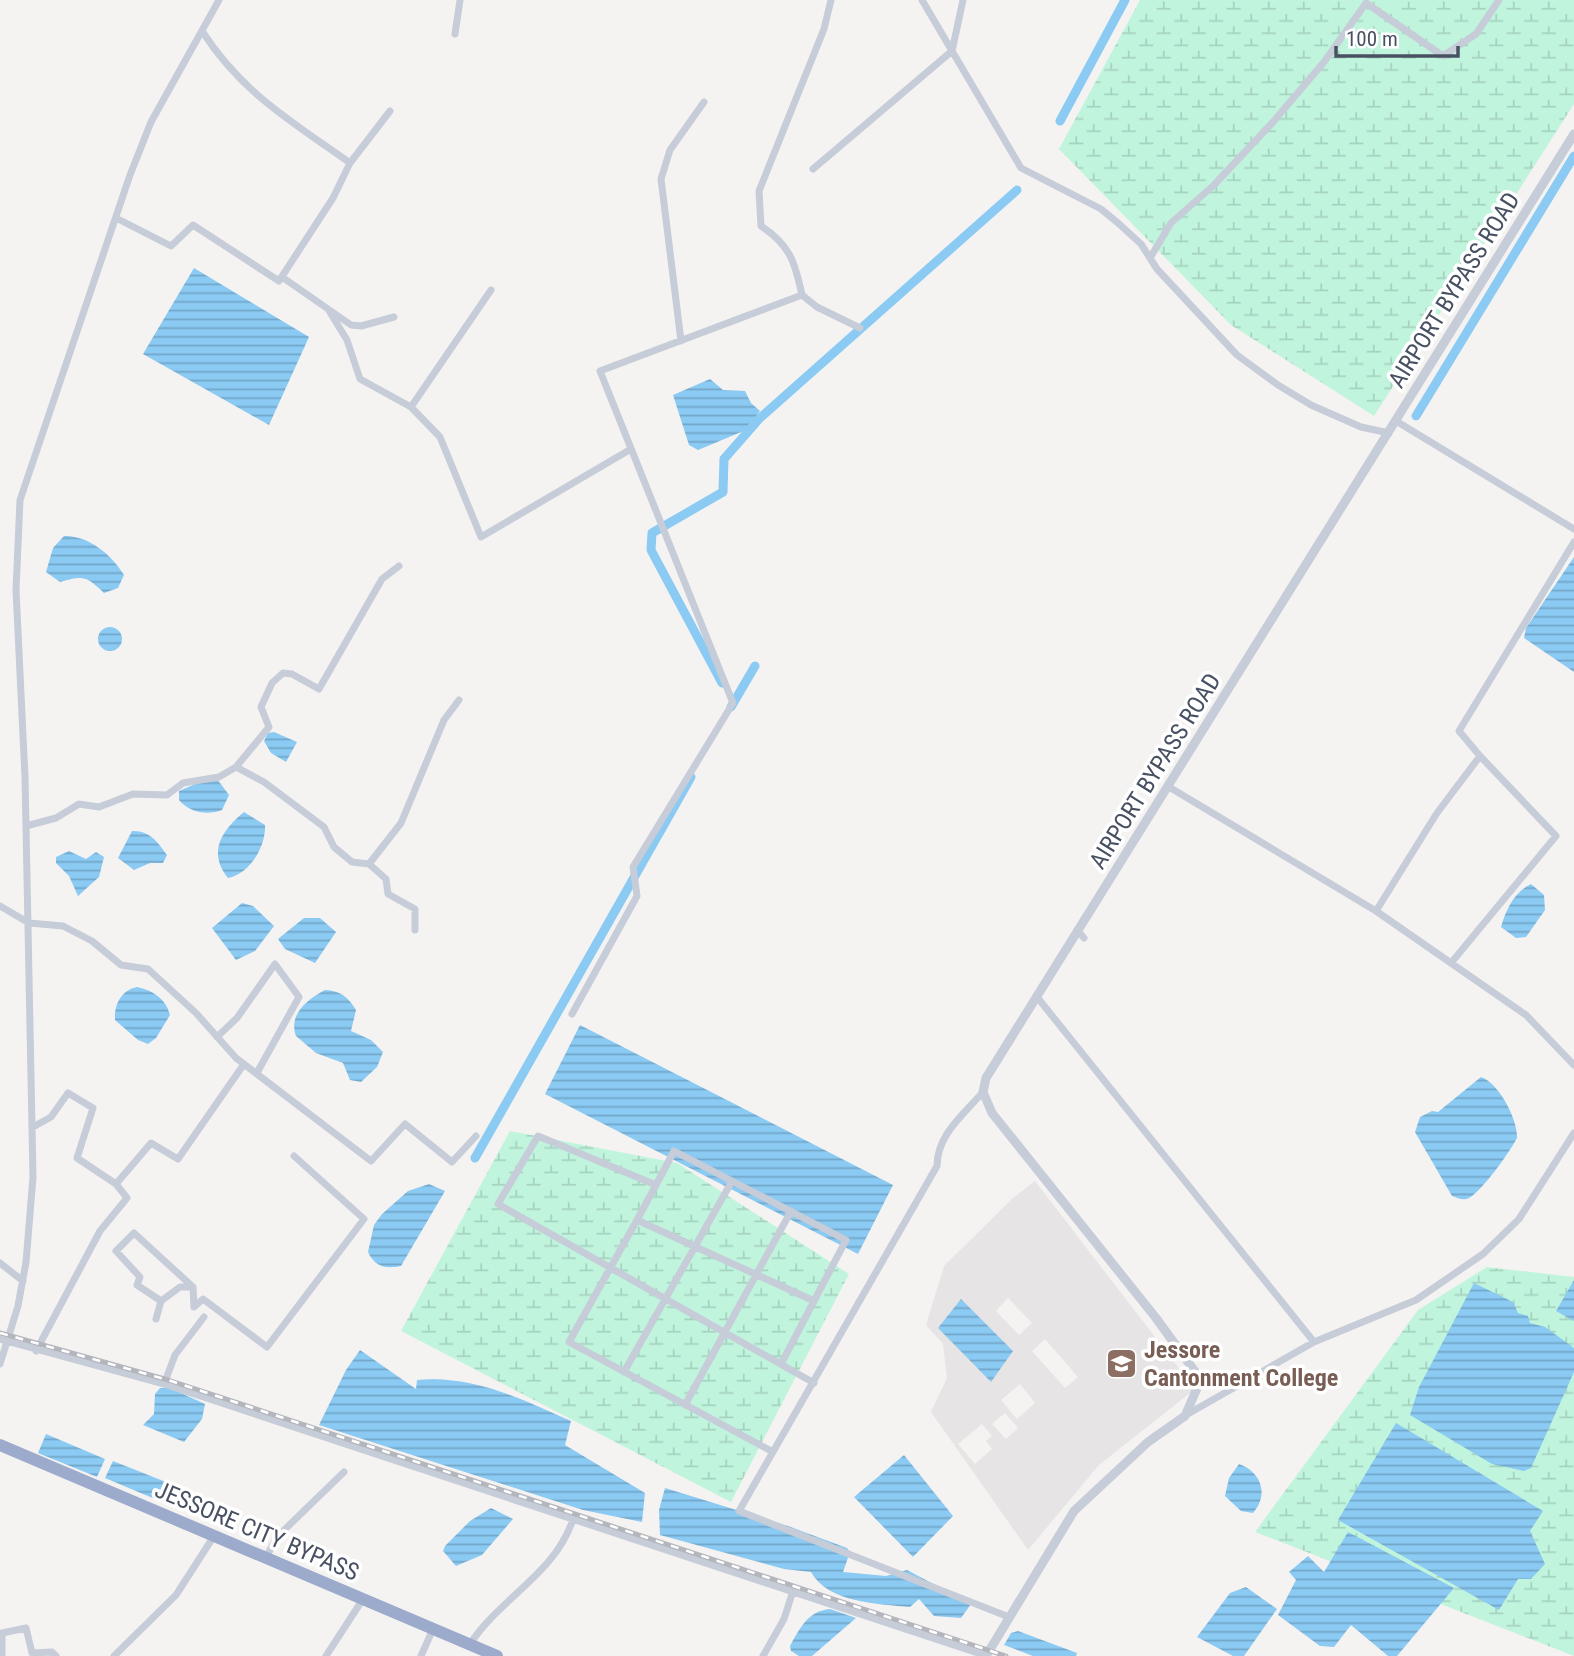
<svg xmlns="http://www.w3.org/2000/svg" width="1574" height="1656" font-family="'Roboto Condensed',sans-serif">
  <defs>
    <pattern id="wetland-marsh" width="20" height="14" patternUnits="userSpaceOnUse" patternTransform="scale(1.75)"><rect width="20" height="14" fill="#c0f4dd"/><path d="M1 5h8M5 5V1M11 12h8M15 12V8" fill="none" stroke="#a6d3c0"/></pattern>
    <pattern id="water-rules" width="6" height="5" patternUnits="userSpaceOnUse" patternTransform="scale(1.75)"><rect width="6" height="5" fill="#8acaf3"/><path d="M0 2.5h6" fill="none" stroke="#73a6c8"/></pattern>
  </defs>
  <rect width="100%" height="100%" fill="#f5f3f2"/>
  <path fill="#e6e4e4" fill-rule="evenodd" d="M1035,1181L1195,1389L1099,1465L1028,1550L931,1412L947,1378L943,1344L926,1325L944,1266L1013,1198ZM1008,1298L1032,1323L1019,1335L996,1311ZM1045,1339L1078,1377L1065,1388L1032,1351ZM1020,1384L1035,1403L1017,1419L1001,1400ZM1005,1413L1018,1428L1006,1439L992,1424ZM982,1424L992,1436L986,1441L992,1449L975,1464L958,1444Z"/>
  <path fill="url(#wetland-marsh)" d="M1140,0H1574V104L1374,416L1231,325L1059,149Z
    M510,1131L677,1163L849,1274L731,1502L401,1331Z
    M1487,1267L1574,1277V1656L1255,1532L1418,1310Z"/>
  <path fill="url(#water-rules)" d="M194,268L309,337L269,425L143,354Z
    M710,379L723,390L745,391L751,403L760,411L746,430L698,450L689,445L673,395Z
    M64,536C88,535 112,555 124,575L118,588L104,593C85,575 83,576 60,582L46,572L53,548Z
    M1574,557V672L1524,638L1526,628Z
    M98 639a12 12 0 1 1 24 0a12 12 0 1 1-24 0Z
    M274,732L297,742L286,762L271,753L264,741L268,733Z
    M207,779H217L229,795L222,810C207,816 189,812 179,800V791Z
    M244,812L265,825C266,846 250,874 228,878C207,852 222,830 244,812Z
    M132,831C149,830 158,842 167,855L163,863H150L134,870L118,858Z
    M69,851L86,859L96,852L104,857L99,877L78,896L69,876L56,863V857Z
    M1531,884L1544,895L1545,910L1526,937L1516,938L1501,927C1506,910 1514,892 1531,884Z
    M242,903L253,906L274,926L255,951L236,960L212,928Z
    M304,918H320L336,932L315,963L285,949L278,939Z
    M137,987C153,990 166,999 170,1015L156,1038L148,1044L138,1040L115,1020C114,1005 121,990 137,987Z
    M325,990C341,991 348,997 356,1010L351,1031L371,1040L383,1052L377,1067L361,1082L350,1080L343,1063L316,1053L296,1036C288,1014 308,999 325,990Z
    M580,1025L893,1185L858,1254L545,1094Z
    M1481,1077C1499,1083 1518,1120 1517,1138C1509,1153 1483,1190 1469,1198C1463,1201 1458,1198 1452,1196L1415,1132L1420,1117L1432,1111L1438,1112Z
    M429,1184L445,1191L401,1266C385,1269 375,1267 368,1252L374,1225L382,1214L408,1191Z
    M1574,1280V1321L1556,1311Z
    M1474,1283L1513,1302L1518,1313L1528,1316L1530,1323L1545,1327L1574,1348V1372L1531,1468L1524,1471L1492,1464L1410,1415L1419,1387Z
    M961,1299L1013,1351L991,1382L938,1328Z
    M360,1350L416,1389L417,1380C474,1375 521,1399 571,1421L565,1445L645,1493L642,1522L583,1510L319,1425L346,1370Z
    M160,1388H170L205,1404L202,1419L184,1442L143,1425L154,1414L155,1394Z
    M1396,1423L1543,1511L1530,1531L1545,1564L1531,1579H1518L1499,1610L1338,1520Z
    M46,1434L105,1459L97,1477L38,1453Z
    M904,1455L953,1516L913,1557L854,1497Z
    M113,1461L186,1490L180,1503L174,1507L105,1478Z
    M1239,1464C1260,1471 1270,1494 1253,1513L1241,1511L1225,1496L1229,1478Z
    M665,1488L788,1526L847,1548L850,1552L843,1572L886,1576L907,1570L971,1604L961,1618L934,1616L919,1599L910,1607C879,1604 828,1603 811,1572L784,1569L660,1535L659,1510Z
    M491,1508L513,1519L482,1555L456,1566L443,1551L445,1546L470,1521Z
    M1348,1532L1454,1588L1397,1656H1388L1351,1625L1334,1647L1320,1646L1278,1615L1296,1580L1289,1572L1308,1556L1324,1572Z
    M1246,1587L1277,1609L1244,1656H1233L1197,1637L1230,1593Z
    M830,1609L856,1618L812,1656H799L791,1651L790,1646C800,1628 808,1611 830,1609Z
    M1018,1631L1077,1653L1076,1656H1033L1004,1645L1011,1633Z"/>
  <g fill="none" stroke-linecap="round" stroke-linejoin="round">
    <path stroke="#8acaf3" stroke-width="9" d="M1060,121L1125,0
      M1416,416L1574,156
      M722,683L651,550L652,533L723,492L724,459L759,419L1017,190
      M731,707L755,666
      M475,1158L691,777"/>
    <path stroke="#c6ccd8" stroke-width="7" d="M831,0L824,29L759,191L761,226C790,245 795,262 802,295L817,307L860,328
      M922,0L1021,168L1101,209L1118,223L1141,244L1157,269L1237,355L1278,385L1311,405L1361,427L1389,433
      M202,31C242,93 291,121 350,163
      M455,34L460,0
      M813,169L952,51L963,0
      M116,218L171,246L193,225L279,281L333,198L350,163L390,111
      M1150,258L1171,223L1214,185L1273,122L1324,62L1366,3L1443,56L1476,34L1499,0
      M282,277L351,325L361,326L394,317
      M328,309L347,340L360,379L411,407L440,437L481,537L631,449
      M681,341L661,179L670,150L704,102
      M411,407L491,290
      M1396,421L1574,529
      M236,767L269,727L261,707L272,683L283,673L292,674L319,689L382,579L399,566
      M1169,787L1376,911L1437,813L1480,756L1459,731L1574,542
      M26,826L56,818L79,804L99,807L133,794L167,795L183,783L219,777L236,767L264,782L324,827L334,847L352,862L369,864L401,823L444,720L459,700
      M369,864L386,879L388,894L415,909V930
      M0,906L29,923L63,926L92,941L121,965L148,969L196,1013L236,1058L371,1161L405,1124L452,1162L476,1136
      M1376,911L1526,1015L1574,1065
      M1077,930L1084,938
      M1451,963L1556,836L1480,756
      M1037,997L1314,1342
      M572,1014L637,896L633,867L733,703L600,371L802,295
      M217,1037L237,1018L275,964L299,997L258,1071
      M983,1092C963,1115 937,1135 937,1166L739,1511L1009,1617
      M33,1127L51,1117L68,1093L93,1108L77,1158L116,1184
      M637,1220L656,1185
      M0,1263L23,1281
      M161,1301L180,1287H193
      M156,1319L161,1301L137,1285L140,1277L116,1251L134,1233L193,1287L194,1307L203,1299L267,1347L364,1219L294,1156
      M0,1339L167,1385L987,1656
      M36,1351L100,1231L127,1198L116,1184L151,1143L178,1159L244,1064
      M0,1364L18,1306L26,1262L33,1177L25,777L16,590L20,500L130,175L151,122L219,0
      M781,1364L846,1240L674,1151L656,1185L538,1136L498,1204L814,1383
      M624,1372L732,1181
      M166,1379L175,1355L204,1317
      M685,1405L791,1211
      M1186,1415L1314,1342L1416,1300L1483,1254L1519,1219L1574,1133
      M773,1452L569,1342L637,1220L814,1301
      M266,1557L278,1536L344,1472
      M470,1644C500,1598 556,1573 573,1519
      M2,1656V1633L26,1628L32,1653L52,1652L56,1656
      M114,1656L176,1595L214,1536
      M326,1656L363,1599
      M421,1656L433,1629
      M763,1656L784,1619L793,1591"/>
    <path stroke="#c6ccd8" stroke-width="9" d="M986,1656L1074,1511L1148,1442L1185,1416L1198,1386L1196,1373L1156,1318L992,1113L983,1092L986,1078L1574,134"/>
    <path stroke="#9cabcb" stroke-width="12" d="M0,1445L497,1656"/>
    <defs>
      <path id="rail" d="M0,1333L168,1380L1006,1656"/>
    </defs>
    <use href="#rail" stroke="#b4b6bd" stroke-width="5"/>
    <use href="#rail" stroke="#fff" stroke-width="2.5" stroke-dasharray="8" stroke-linecap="butt"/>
  </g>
  <defs>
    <symbol id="university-square" viewBox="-11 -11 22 22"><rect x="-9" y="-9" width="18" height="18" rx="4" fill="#8d6e63" stroke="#fff"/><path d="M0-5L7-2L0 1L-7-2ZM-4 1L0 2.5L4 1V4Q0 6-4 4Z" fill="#fff"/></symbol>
  </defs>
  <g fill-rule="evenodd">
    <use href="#university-square" x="1104" y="1346" width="35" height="35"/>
  </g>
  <g text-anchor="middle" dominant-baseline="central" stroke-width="7" stroke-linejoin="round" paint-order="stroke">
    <g font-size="24" fill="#485162" stroke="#fff">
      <text transform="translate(1454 290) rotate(-58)">AIRPORT BYPASS ROAD</text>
      <text transform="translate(1155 771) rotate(-58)">AIRPORT BYPASS ROAD</text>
      <text transform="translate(257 1531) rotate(23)">JESSORE CITY BYPASS</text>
    </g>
    <g font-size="24" font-weight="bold" fill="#785e54" stroke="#fff" text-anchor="start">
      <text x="1144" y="1350">Jessore<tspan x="1144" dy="28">Cantonment College</tspan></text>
    </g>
  </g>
  <path d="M1336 46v10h122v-10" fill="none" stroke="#485162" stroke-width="3.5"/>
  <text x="1346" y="46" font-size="21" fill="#485162" stroke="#ffffff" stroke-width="5" paint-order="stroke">100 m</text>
</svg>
